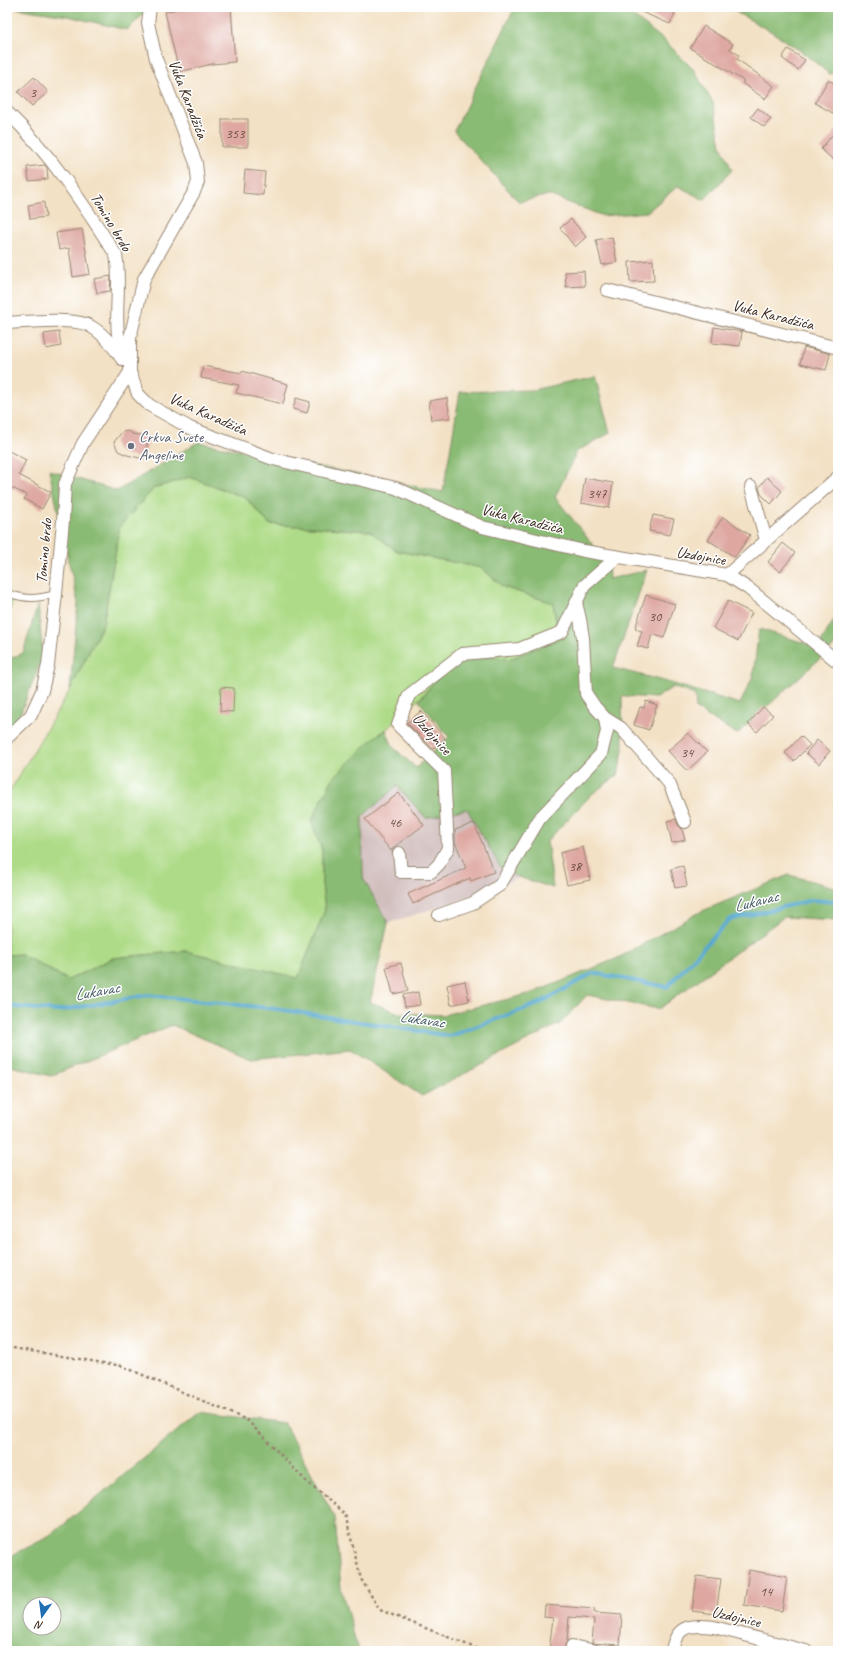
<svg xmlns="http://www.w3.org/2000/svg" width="845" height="1658" font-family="Caveat,sans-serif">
  <rect width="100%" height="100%" fill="#fff"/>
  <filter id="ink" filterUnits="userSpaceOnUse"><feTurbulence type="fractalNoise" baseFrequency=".025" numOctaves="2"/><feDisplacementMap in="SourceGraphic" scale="8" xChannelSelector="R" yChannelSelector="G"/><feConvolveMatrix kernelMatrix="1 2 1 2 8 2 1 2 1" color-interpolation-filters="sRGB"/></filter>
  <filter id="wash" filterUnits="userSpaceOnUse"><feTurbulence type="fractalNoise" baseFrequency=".012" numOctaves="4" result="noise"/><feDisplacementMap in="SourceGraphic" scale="16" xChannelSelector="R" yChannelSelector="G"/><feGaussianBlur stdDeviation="0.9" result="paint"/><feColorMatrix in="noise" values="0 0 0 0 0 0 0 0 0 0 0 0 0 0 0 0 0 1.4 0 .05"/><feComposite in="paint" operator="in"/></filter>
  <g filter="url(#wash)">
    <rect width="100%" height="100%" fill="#f3e1c5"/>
    <path fill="#d1bfbe" d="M397,786L426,818L467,809L503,872L519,878L461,900L388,923L363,878L362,816Z"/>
    <path fill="#aedb87" stroke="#748252" d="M190,477L246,498L269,524L370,531L397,551L482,568L503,587L553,603L559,639L510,659L460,650C433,683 411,714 375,737L311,821L322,850V884L325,910L298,979L185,951L113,958L68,980L21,954L7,955V796L70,690L103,624L120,526L154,488Z
      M7,597L14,599L7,617Z"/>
    <path fill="#8abb74" stroke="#627249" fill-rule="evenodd" d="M7,7H151L127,30L68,16Z
      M515,7H621L664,40L694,70L713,103L721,145L732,170L704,200L678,186L647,212L603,216L549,195L519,202L454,131Z
      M727,7H838V71L830,74L802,52L772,32Z
      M595,376L610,433L577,451L555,497L608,564L609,579L647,570L613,668L664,681L740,704L753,676L759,629L818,647L838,613V646L836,644L737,734L696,709L695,695L673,687L656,698L622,696L623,750L618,775L592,794L547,841L553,888L503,872L467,809L426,818L397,786L362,817L363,878L388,923L370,1002L399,1013L443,1015L533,993L618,958L700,912L789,875L838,888V920L784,917L659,1009L587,995L561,1023L422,1096L350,1049L251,1059L172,1025L51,1076L7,1065V955L21,954L68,980L113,958L185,951L298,978L325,910L322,884V850L311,821L333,778L375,737L386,730L393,747L416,768L449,737L419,701L460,650L510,659L559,639L553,603L503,587L482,568L397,551L370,531L269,524L246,498L190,477L154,488L120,526L103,624L70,690L78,603L49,470L117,491L198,442L443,492L460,392L532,390Z
      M38,604L43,656L16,725L7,733V660L23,653Z
      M200,1412L284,1423L335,1518L341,1589L358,1651H7V1558L50,1536ZM30,1604H54V1628H30Z"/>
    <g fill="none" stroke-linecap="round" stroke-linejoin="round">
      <path stroke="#55a8d0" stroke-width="4" d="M7,1006L57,1011L148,995L277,1009L450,1036L538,1004L593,973L667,987L729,920L812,900L838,902"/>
    </g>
    <g id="blocks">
      <path fill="#dea7a0" d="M185,7H231L235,62L212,64L179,72L165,12Z
        M630,7H663L675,13L670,24Z
        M704,26L733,44L730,49L739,55L737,59L774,86L765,99L742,83L744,81L690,48Z
        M788,49L805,60L798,70L782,58Z
        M34,77L48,92L32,106L18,92Z
        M828,80L838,85V116L815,103Z
        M758,108L771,119L764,127L751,117Z
        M222,119H248V147H222Z
        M838,128V164L821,149Z
        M45,165L47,168L48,179L29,181L27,167Z
        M245,170L265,172L263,195L243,193Z
        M44,202L46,217L30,219L28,205Z
        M571,219L586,237L575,247L560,228Z
        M82,229L90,274L73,277L69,248L59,250L56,233Z
        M612,237L617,262L602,265L596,240Z
        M653,260L654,281L630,282L629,262Z
        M584,271L585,286L566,287L565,272Z
        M111,276L110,291L97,293L94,279Z
        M714,327L742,332L740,346L712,343Z
        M59,332L61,346L46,349L44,334Z
        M804,347L830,354L826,370L800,364Z
        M203,366L242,373V371L288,384L283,404L236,393L239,385L201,378Z
        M296,398L310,402L307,413L293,409Z
        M447,398L450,418L431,420L429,401Z
        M130,431L132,434L149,436L144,459L127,455L118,451L114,442L122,432Z
        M7,450L26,460L19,475L51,492L42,509L24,499L27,495L12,488L7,498Z
        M767,477L782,491L771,504L761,494L759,487Z
        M585,478L613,483L609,508L581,503Z
        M653,515L674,519L670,535L649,531Z
        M723,517L750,535L735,557L708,540Z
        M783,543L795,553L780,572L768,562Z
        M646,595L675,604L664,638L652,634L648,649L637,646L642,631L635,629Z
        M728,601L752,613L738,641L713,628Z
        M221,687L234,688L233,712L220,711Z
        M646,701L657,705L649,730L634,725L640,707L644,708Z
        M763,707L773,715L757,732L748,724Z
        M421,711L445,738L433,749L407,723Z
        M688,733L707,752L687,771L668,751Z
        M801,736L810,745L794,761L785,753Z
        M817,740L830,751L819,764L806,753Z
        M399,793L424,825L394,847L391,851L365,819Z
        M676,819L678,825L682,829L685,840L672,843L667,821Z
        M474,823L494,872L471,881L470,878L413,904L408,894L466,868L455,842V830Z
        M583,847L590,880L567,885L560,853Z
        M683,866L687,886L675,888L671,869Z
        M401,963L408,991L393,994L386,967Z
        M465,981L469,1001L451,1005L447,985Z
        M418,992L420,1005L405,1007L403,995Z
        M749,1570L787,1577L782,1611L744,1605Z
        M697,1576L721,1579L716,1614L692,1611Z
        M545,1605L595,1609L594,1613L622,1615L620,1645L592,1643L594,1619L569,1617L567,1641L565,1645L566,1651H549L553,1618L544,1617Z"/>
    </g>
  </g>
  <g filter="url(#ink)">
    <use href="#blocks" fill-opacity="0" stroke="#978672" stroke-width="1"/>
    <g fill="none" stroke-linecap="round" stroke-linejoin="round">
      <defs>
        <path id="service" d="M7,593C27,600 36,599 56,594"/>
        <path id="minor" d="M150,7L148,23L156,59L196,163L198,182L194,192L144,279L130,338V372L138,394L149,405L190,428L273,459L396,488L482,527L584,551L727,575L749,589L838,662
          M7,112C50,153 84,205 116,255C121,281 115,308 118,334C119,343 124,353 127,361
          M607,290L838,348
          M7,323C27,322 73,317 90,326C104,334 113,346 122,359
          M751,487L766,540
          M727,575L838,477
          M605,718L621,728L669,783L685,822
          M7,738L31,715L42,691L48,665L56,594L63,521L65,484L83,443L130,372
          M399,853L401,872H431L439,864L448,848L444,771L398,725L409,695L462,654L519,649L562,632L576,603
          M439,915L473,903L500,885L540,818L601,754L607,731L605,718L595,707L586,694L583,638L580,619L576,603L584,586L617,557
          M572,1646L596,1651
          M672,1651C676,1625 691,1624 714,1627L806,1651"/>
      </defs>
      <use href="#service" stroke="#978672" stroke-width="8"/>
      <use href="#minor" stroke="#978672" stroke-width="14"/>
      <path stroke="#978672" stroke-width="2.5" stroke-dasharray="3 3" stroke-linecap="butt" d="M7,1347L122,1366L247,1420L307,1482L345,1514L361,1579L380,1610L478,1649L480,1651"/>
      <use href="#service" stroke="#fff" stroke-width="6"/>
      <use href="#minor" stroke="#fff" stroke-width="12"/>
    </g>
  </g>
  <circle fill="#6b7280" stroke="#fff" stroke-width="1.5" cx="131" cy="446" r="4"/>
  <g text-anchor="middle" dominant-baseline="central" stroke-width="3" stroke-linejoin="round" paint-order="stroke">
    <g font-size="14" fill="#64493e">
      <text x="33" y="92">3</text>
      <text x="235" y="133">353</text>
      <text x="597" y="493">347</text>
      <text x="655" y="616">30</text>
      <text x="687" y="752">34</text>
      <text x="395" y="822">46</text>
      <text x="575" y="866">38</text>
      <text x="766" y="1591">14</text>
    </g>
    <g font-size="16" fill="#3b2a1e" stroke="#fff">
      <text transform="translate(188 99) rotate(69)">Vuka Karadžića</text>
      <text transform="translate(111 222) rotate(59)">Tomino brdo</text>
      <text transform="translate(773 315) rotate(14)">Vuka Karadžića</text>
      <text transform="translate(208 414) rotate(24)">Vuka Karadžića</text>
      <text transform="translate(522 519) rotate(14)">Vuka Karadžića</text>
      <text transform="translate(44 551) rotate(-85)">Tomino brdo</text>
      <text transform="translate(701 556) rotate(10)">Uzdojnice</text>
      <text transform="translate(432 734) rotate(48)">Uzdojnice</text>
      <text transform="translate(736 1617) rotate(13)">Uzdojnice</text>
    </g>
    <g font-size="16" fill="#5b616d" stroke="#fff" text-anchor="start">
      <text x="139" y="437">Crkva Svete<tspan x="139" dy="18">Angeline</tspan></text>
    </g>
    <g font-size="17" font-style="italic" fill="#455c65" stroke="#fff">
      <text transform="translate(756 901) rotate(-14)">Lukavac</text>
      <text transform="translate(97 991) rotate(-10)">Lukavac</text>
      <text transform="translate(422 1019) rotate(9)">Lukavac</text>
    </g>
  </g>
  <rect width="845" height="1658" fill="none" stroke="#fff" stroke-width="24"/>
  <g transform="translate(42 1616) rotate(194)"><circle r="19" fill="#ffffff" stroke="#b1aaa5"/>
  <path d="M0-3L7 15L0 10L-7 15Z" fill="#1f6fb2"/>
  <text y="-6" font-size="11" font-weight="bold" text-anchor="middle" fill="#3b2a1e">N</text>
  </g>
</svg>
